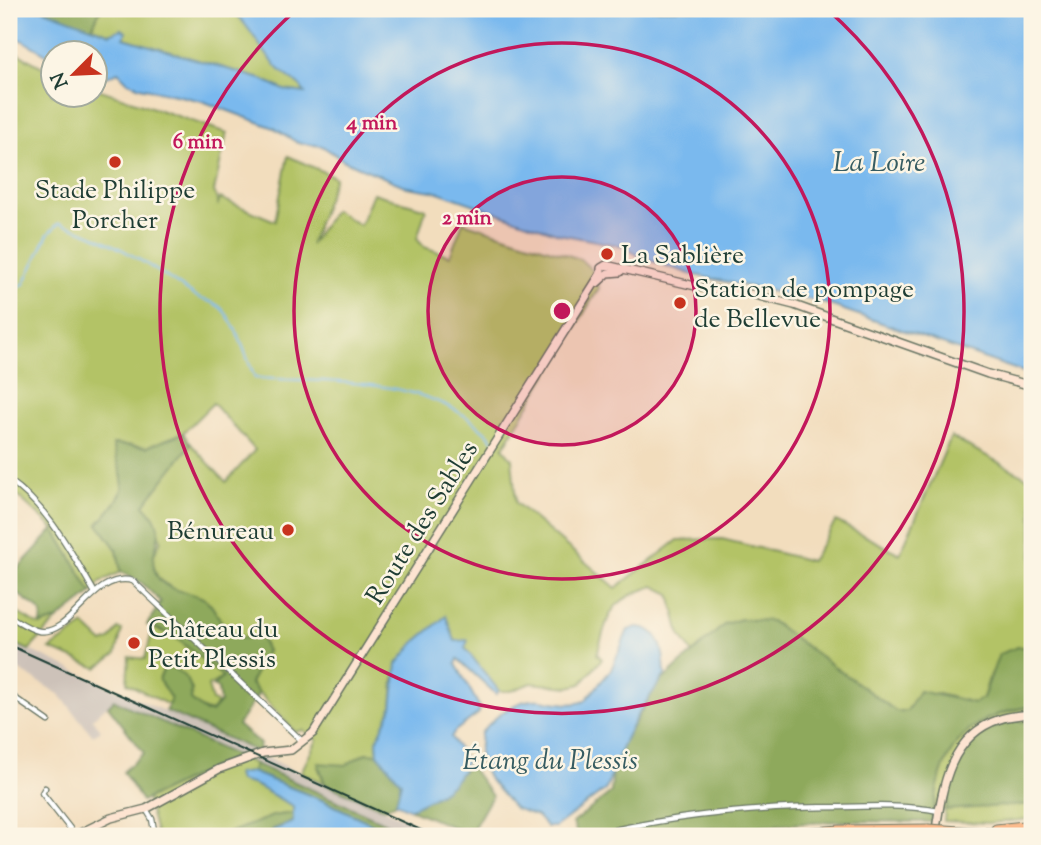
<svg xmlns="http://www.w3.org/2000/svg" width="1041" height="845" viewBox="0 0 1041 845" font-family="'Sorts Mill Goudy',serif">
	<style>
		.industrial { fill: #cdc2b9 }
		.green { fill: #b3c366; stroke: #69804d; stroke-width: 2 }
		.forest { fill: #8ea95b; stroke: #567348; stroke-width: 2 }
		.water { fill: #7ab9ee; stroke: #4c7b91; stroke-width: 2 }
		.lines { fill: none; stroke-linecap: round; stroke-linejoin: round }
		.stream { stroke: #7ab9ee; stroke-width: 2 }
		.street-casing { stroke: #697564; stroke-width: 7 }
		.secondary-casing { stroke: #697564; stroke-width: 10 }
		.highway-casing { stroke: #697564; stroke-width: 11 }
		.street { stroke: #fff; stroke-width: 4.5 }
		.secondary { stroke: #fde4d1; stroke-width: 7 }
		.highway { stroke: #fbbb8d; stroke-width: 9 }
		.rail { stroke: #1f3d34; stroke-width: 2 }
		.highway-bridge-casing { stroke: #697564; stroke-width: 11; stroke-linecap: butt }
		.highway-bridge { stroke: #fbbb8d; stroke-width: 9 }
		.ring { fill: none; stroke: #c2185b; stroke-width: 3.5 }
		.poi-dot { fill: #c8321e; stroke: #fcf5e5; stroke-width: 2.5 }
		.labels { text-anchor: middle; stroke-width: 5; stroke-linejoin: round; paint-order: stroke }
		.poi-label { font-size: 26px; fill: #1f3d34; stroke: #fcf5e5; text-anchor: start }
		.street-label { font-size: 26px; fill: #1f3d34; stroke: #fcf5e5 }
		.water-label { font-size: 28px; font-style: italic; fill: #365c62; stroke: #fcf5e5 }
		.centre { fill: #c2185b; stroke: #fcf5e5; stroke-width: 3.5 }
		.ring-label { font-size: 21px; text-anchor: middle; font-weight: bold; fill: #c2185b; stroke: #fcf5e5; stroke-width: 5; stroke-linejoin: round; paint-order: stroke }
	</style>
	<rect width="100%" height="100%" fill="#fcf5e5"/>
	<filter id="ink" filterUnits="userSpaceOnUse"><feTurbulence type="fractalNoise" baseFrequency=".0143" numOctaves="2"/><feDisplacementMap in="SourceGraphic" scale="14" xChannelSelector="R" yChannelSelector="G"/><feConvolveMatrix kernelMatrix="1 2 1 2 8 2 1 2 1" color-interpolation-filters="sRGB"/></filter>
	<filter id="wash" filterUnits="userSpaceOnUse"><feTurbulence type="fractalNoise" baseFrequency=".00686" numOctaves="4" result="noise"/><feDisplacementMap in="SourceGraphic" scale="28" xChannelSelector="R" yChannelSelector="G"/><feGaussianBlur stdDeviation="1.57" result="paint"/><feColorMatrix in="noise" values="0 0 0 0 0 0 0 0 0 0 0 0 0 0 0 0 0 1.4 0 .05"/><feComposite in="paint" operator="in"/></filter>
	<g filter="url(#wash)">
		<rect width="100%" height="100%" fill="#f2ddbd"/>
		<path class="industrial" d="M9 641 325 784 444 836H414L114 700 92 719 101 730 93 736 60 695 10 664 18 656 9 652Z"/>
		<g class="green">
			<path d="M42 9H231C249 24 261 48 277 66 286 77 298 81 306 93L284 90 264 80 124 38 126 32 121 29 111 34Z"/>
			<path d="M9 49 52 72V94H94L95 88 227 133 214 191 218 204 220 198 275 221 288 156 335 177 310 245 334 210 360 225 373 193 426 209 417 239 424 247 450 256 463 222 580 259 595 273 599 288 503 448 512 459 516 503 616 588 678 540 722 539 811 561 836 521 900 554 951 437 1032 480V647H1018L990 674 983 698 974 703 936 693 907 711H896L771 621 712 636 694 655 680 635 670 594 654 586C609 601 610 610 597 654L602 659 581 684 569 687 531 683 511 691H499L465 648 455 641 446 617 414 643 394 679 392 707 377 741 378 754 365 753 346 765 318 767 325 784 301 772 317 740 303 730 295 732 250 683 267 651 222 626 209 603 200 597 178 593 157 577 152 559 161 540 144 505 191 444 226 482 255 450 213 403 183 433 147 447 113 444C124 489 132 486 98 524L117 550 121 572 100 582 92 593 54 529 9 488Z"/>
			<path d="M9 608 38 625 57 620 29 650 9 641Z"/>
			<path d="M84 625 103 643 110 640 118 629 122 630 116 654 97 668 50 649Z"/>
			<path d="M153 628 173 635 223 677 208 686 212 701 217 703 211 712 197 707 191 700 192 689 164 668 159 680 171 699 168 705 127 683 129 657 145 659Z"/>
			<path d="M1032 707V723L960 756 951 778 946 809 1032 804V819L989 823 944 821 945 810 934 807C941 744 971 716 1032 707Z"/>
			<path d="M237 756 255 764 251 772 237 774 239 781 255 785 293 806V813L273 816 221 836H157L147 799Z"/>
		</g>
		<g class="forest">
			<path d="M42 9H101L91 29Z"/>
			<path d="M183 433 191 444 144 505C176 537 144 547 156 574 165 593 188 590 203 598 217 606 219 626 234 635 242 639 252 638 261 638L267 651 250 683 259 693 238 725 260 744 258 752 166 711 171 699 159 680 164 668 172 667C186 676 193 682 191 700L206 712H211L220 702 218 689 213 686 223 677 173 635 147 625 161 602 141 582 121 572 117 550 98 524C132 486 124 489 113 444L147 447Z"/>
			<path d="M54 529 92 593 57 620 41 625 42 614C33 601 16 597 9 584L11 576Z"/>
			<path d="M741 619 771 621 896 711H907L919 691 974 703 983 698 999 654 1018 647H1032V706C959 718 940 751 932 822L843 821 676 831 666 836H578L573 823 611 792 613 771 625 739 657 685 725 624Z"/>
			<path d="M114 700 116 701 237 756 142 801 123 772 144 753 108 706Z"/>
			<path d="M1016 720 1032 723V804L946 810C953 761 965 733 1016 720Z"/>
			<path d="M366 753 378 754 401 782 396 803 384 809 325 784 318 763 346 765Z"/>
			<path d="M255 764 414 836H398L322 800 251 772Z"/>
			<path d="M470 766 492 796 470 834 409 809Z"/>
			<path d="M293 813V822L273 829 270 836H221L273 816Z"/>
		</g>
		<g class="water">
			<path d="M9 9H42L110 34 121 29 126 32 124 38 264 80 284 90 305 93C300 83 290 79 281 71 261 53 251 26 231 9H1032V375L821 302 690 274 641 257 622 246 559 234 438 192 407 187 345 161 322 146 298 143 274 128 202 101 140 87 128 82 118 72 107 77 95 74 94 52H52V57L9 33Z"/>
			<path d="M446 616 455 641 468 640 465 648 499 691 496 694 458 659 456 664 479 706V713L455 731 451 737 466 761C458 787 434 798 409 809L396 803 401 782 378 754 377 741 392 707 397 664 414 643Z"/>
			<path d="M637 627C663 628 664 655 665 675L639 712 625 739 606 789 555 827H547L537 816 514 808 488 778 479 755 481 733C497 714 520 695 547 701 559 703 573 706 585 701L611 670 628 630Z"/>
			<path d="M251 772 322 800 398 836H339L331 833 326 836H270L273 830 293 822V806L255 785 239 781 237 774Z"/>
		</g>
		<g class="lines">
			<path class="stream" d="M9 290 24 284 48 234 59 223C111 238 150 266 195 296 205 302 214 300 223 310 238 327 246 357 255 378 333 383 436 375 493 440"/>
		</g>
	</g>
	<g filter="url(#ink)">
		<g class="lines">
			<defs>
				<g id="street">
					<path d="M9 480C49 508 71 552 95 593"/>
					<path d="M9 616C18 621 29 629 39 631 72 637 93 570 133 581L301 740"/>
					<path d="M9 694 48 721"/>
					<path d="M45 788 42 793 75 835"/>
					<path d="M146 809 152 819 155 836"/>
					<path d="M587 836C670 816 757 807 843 807 875 806 907 805 939 811"/>
				</g>
				<g id="secondary">
					<path d="M601 273V268L606 265 708 289 751 294 794 305 988 374 1032 386"/>
					<path d="M597 283 608 273 620 272"/>
					<path d="M74 836 111 818 146 809 219 769 263 753 291 750 313 733 601 273"/>
					<path d="M935 836C942 790 948 736 1000 719 1010 715 1022 716 1032 713"/>
				</g>
				<g id="highway">
					<path d="M996 829 1032 825"/>
					<path d="M945 830 1032 836"/>
					<path d="M761 836 840 830 928 829"/>
				</g>
			</defs>
			<use href="#street" class="street-casing"/>
			<use href="#secondary" class="secondary-casing"/>
			<use href="#highway" class="highway-casing"/>
			<use href="#street" class="street"/>
			<use href="#secondary" class="secondary"/>
			<use href="#highway" class="highway"/>
			<path class="rail" d="M9 645 434 836"/>
			<defs>
				<path id="highway-bridge" d="M928 829 945 830"/>
			</defs>
			<use href="#highway-bridge" class="highway-bridge-casing"/>
			<use href="#highway-bridge" class="highway-bridge"/>
		</g>
	</g>
	<circle cx="562" cy="311" r="134" fill="#c2185b" fill-opacity=".12"/>
	<g class="ring">
		<circle cx="562" cy="311" r="134"/>
		<circle cx="562" cy="311" r="268"/>
		<path d="M828 10A402 402 0 1 1 296 10"/>
	</g>
	<g class="poi-dot">
		<circle cx="115" cy="162" r="7"/>
		<circle cx="607" cy="254" r="7"/>
		<circle cx="680" cy="303" r="7"/>
		<circle cx="288" cy="530" r="7"/>
		<circle cx="134" cy="643" r="7"/>
	</g>
	<g class="labels">
		<g class="poi-label">
			<text x="115" y="198" text-anchor="middle">Stade Philippe<tspan x="115" dy="30">Porcher</tspan></text>
			<text x="621" y="263">La Sablière</text>
			<text x="694" y="297">Station de pompage<tspan x="694" dy="30">de Bellevue</tspan></text>
			<text x="274" y="539" text-anchor="end">Bénureau</text>
			<text x="148" y="637">Château du<tspan x="148" dy="30">Petit Plessis</tspan></text>
		</g>
		<g class="street-label">
			<text transform="translate(421 522) rotate(-58)" y="9">Route des Sables</text>
		</g>
		<g class="water-label">
			<text x="879" y="171">La Loire</text>
			<text x="550" y="769">Étang du Plessis</text>
		</g>
	</g>
	<circle cx="562" cy="311" r="10" class="centre"/>
	<g class="ring-label">
		<text x="372" y="129">4 min</text>
		<text x="198" y="148">6 min</text>
		<text x="467" y="224">2 min</text>
	</g>
	<rect width="1041" height="845" fill="none" stroke="#fcf5e5" stroke-width="35"/>
	<g transform="translate(74 74) rotate(246)"><circle r="33" fill="#fcf5e5" stroke="#a4ab9e" stroke-width="2"/>
	<path d="M0-5L12 26L0 18L-12 26Z" fill="#c8321e"/>
	<text y="-10" font-size="19" font-weight="bold" text-anchor="middle" fill="#1f3d34">N</text>
	</g>
</svg>
